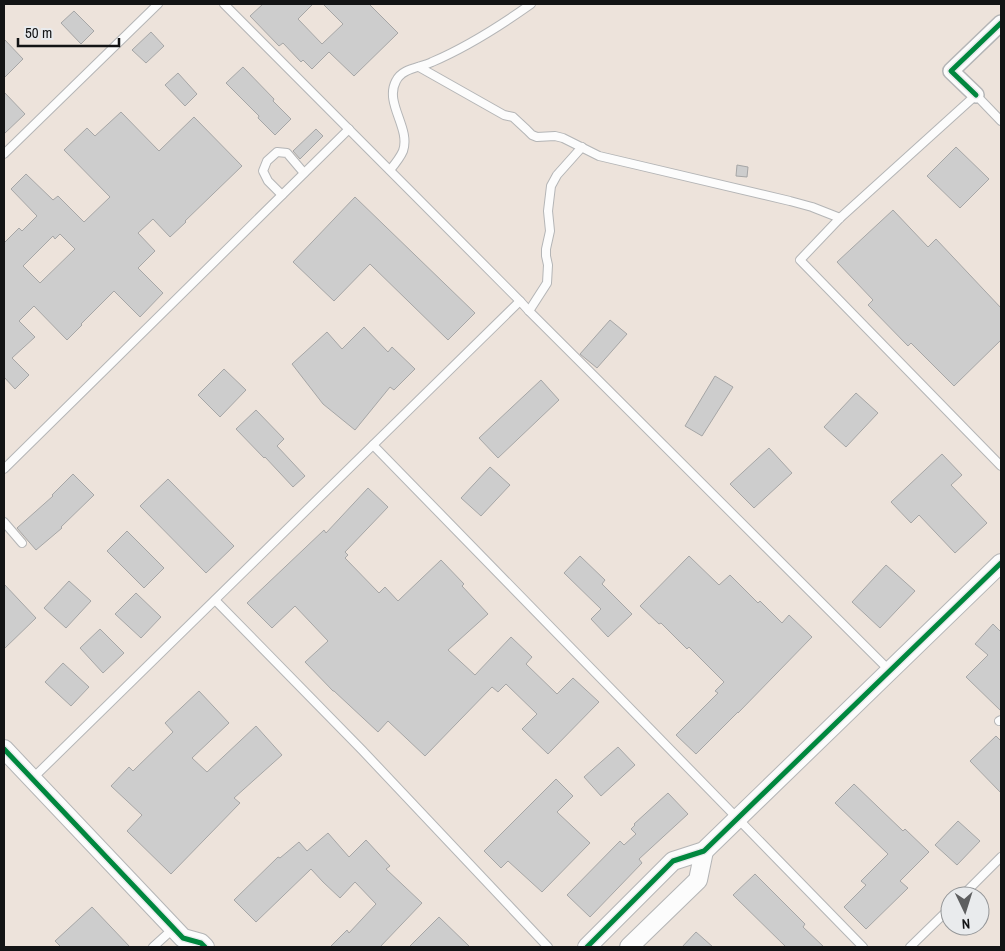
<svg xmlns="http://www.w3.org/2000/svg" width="1005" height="951" viewBox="0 0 1005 951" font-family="'Archivo Narrow',sans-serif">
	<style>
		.industrial { fill: #ede3db; fill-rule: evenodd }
		.building { fill: #cdcdcd; stroke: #a6a6a6; fill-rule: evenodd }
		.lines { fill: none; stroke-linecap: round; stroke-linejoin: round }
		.service-casing { stroke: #b4b5b6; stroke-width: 10 }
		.minor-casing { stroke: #b4b5b6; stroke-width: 18 }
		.tertiary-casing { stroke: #b4b5b6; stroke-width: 20 }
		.service { stroke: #fcfcfc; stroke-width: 8 }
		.minor { stroke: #fcfcfc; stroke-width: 15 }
		.tertiary { stroke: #fcfcfc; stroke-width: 18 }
		.cycleway-casing { stroke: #e9ebed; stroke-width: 8 }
		.cycleway { stroke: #00873e; stroke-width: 5 }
	</style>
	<rect width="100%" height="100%" fill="#eaebec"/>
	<path class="industrial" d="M4 4H1001V947H4ZM950 896H980V926H950Z"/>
	<g class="building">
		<path d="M263 4H313L298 19 322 44 343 24 323 4H369L398 33 354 76 329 52 312 69 303 60 301 62 283 43 279 46 250 16Z"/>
		<path d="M74 11 94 31 81 44 61 23Z"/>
		<path d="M151 32 164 46 146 63 132 50Z"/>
		<path d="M4 39 23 59 4 78Z"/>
		<path d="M243 67 274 99 273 101 291 119 275 135 258 118 259 116 226 83Z"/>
		<path d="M178 73 197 94 185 106 165 85Z"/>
		<path d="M4 92 25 114 4 134Z"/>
		<path d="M121 112 159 151 194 117 242 166 185 221 186 222 170 237 153 219 138 233 155 251 138 268 163 293 140 317 114 291 81 324 82 325 67 340 34 306 19 321 35 337 12 358 29 375 15 389 4 377V243L19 228 22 231 37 216 11 189 26 174 53 200 58 196 84 222 110 197 64 150 87 128 95 136ZM60 234 75 249 40 283 23 266 53 236 55 239Z"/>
		<path d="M316 129 323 136 300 159 293 151Z"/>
		<path d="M956 147 989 179 960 208 927 176Z"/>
		<path d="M737 165 748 167 747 177 736 176Z"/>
		<path d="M355 197 475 313 448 340 370 264 334 301 293 262Z"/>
		<path d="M893 210 928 247 936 239 1001 308V340L954 386 911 343 908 346 868 305 873 300 837 262Z"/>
		<path d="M610 320 627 334 597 368 580 354Z"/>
		<path d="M364 327 388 352 392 347 415 369 394 390 390 387 355 430 323 404 292 364 327 332 342 349Z"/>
		<path d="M224 369 246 390 220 417 198 395Z"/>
		<path d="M715 376 733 387 702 436 685 426Z"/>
		<path d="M541 380 559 400 498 458 479 438Z"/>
		<path d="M856 393 878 413 846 447 824 427Z"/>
		<path d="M256 410 284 439 277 446 305 476 293 487 265 457 264 458 236 429Z"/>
		<path d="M769 448 792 473 754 508 730 484Z"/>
		<path d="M942 454 962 475 951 485 987 523 955 553 919 515 911 523 891 502Z"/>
		<path d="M490 467 510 485 481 516 461 498Z"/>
		<path d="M73 474 94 495 61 527 62 528 36 550 17 528 53 496 52 495Z"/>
		<path d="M168 479 234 546 206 573 140 506Z"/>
		<path d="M368 488 388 507 345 552 348 555 345 558 379 593 385 587 398 601 441 560 464 584 462 586 488 614 448 650 475 675 511 637 532 657 526 664 557 694 573 678 599 702 548 754 522 729 537 714 506 684 498 692 492 687 425 756 388 721 378 732 334 691H333L305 662 328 641 295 606 272 628 247 603 324 530 326 533Z"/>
		<path d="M127 531 164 568 144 588 107 551Z"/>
		<path d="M580 556 605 580 602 584 632 614 608 637 591 619 601 609 564 573Z"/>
		<path d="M689 556 719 585 730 575 758 603 760 601 782 623 789 615 812 637 738 713V712L696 754 676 735 718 693 715 691 724 682 689 647 687 649 661 623 659 624 640 606Z"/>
		<path d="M886 565 915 591 880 628 852 602Z"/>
		<path d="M69 581 91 601 66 628 44 608Z"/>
		<path d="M4 584 36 618 4 649Z"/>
		<path d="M136 593 161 617 141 638 115 614Z"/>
		<path d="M993 624 1001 632V711L966 677 988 655 975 644Z"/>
		<path d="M100 629 124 653 103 673 80 648Z"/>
		<path d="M63 663 89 687 71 706 45 682Z"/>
		<path d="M199 691 229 723 192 758 207 772 256 726 282 755 234 798 240 803 171 874 127 831 142 815 111 786 129 767 133 771 173 732 165 723Z"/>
		<path d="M996 736 1001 741V793L970 761Z"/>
		<path d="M618 747 635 765 601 796 584 777Z"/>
		<path d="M556 779 573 796 557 812 590 843 542 892 508 861 501 868 484 851Z"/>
		<path d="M854 784 903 831 905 829 929 852 900 881 908 888 866 929 844 907 866 885 861 881 888 854 835 803Z"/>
		<path d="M668 793 688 814 639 859 642 863 590 917 567 895 620 841 624 845 636 834 631 829 635 825 634 824Z"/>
		<path d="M958 821 980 841 957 865 935 845Z"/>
		<path d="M328 833 349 857 366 840 390 866 386 869 422 903 380 947H330L347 930 349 933 376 904 355 882 340 898 323 882 311 869 256 922 234 900 278 857 280 858 299 842 307 851Z"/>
		<path d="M755 874 805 924 803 927 824 947H786L733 895Z"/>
		<path d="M92 907 130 947H61L55 941Z"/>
		<path d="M439 917 470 947H409Z"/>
		<path d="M696 932 713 947H682Z"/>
	</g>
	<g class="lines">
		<defs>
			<g id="service">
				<path d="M224 4 520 301 529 311 890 671"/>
				<path d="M419 67 504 115 513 117 527 130 532 135 537 137 555 136 563 138 599 156 790 201 812 207 840 218"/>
				<path d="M1001 121 976 95 840 218 800 260 1001 466"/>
				<path d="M4 154 158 4"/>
				<path d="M390 170C395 164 400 158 403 151 411 128 384 103 396 81 402 68 420 68 432 62 467 47 500 26 531 4"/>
				<path d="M282 195 268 181 263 171 267 161 277 152 287 153 304 173"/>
				<path d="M529 311 547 283 548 265 546 256V249L550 231 548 211 551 186 557 175 582 147"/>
				<path d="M373 445 863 947"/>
				<path d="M4 469 349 129"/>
				<path d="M4 522 22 543"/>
				<path d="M215 600 362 750 548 947"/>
				<path d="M999 721 1001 720"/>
				<path d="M32 779 520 301"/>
				<path d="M962 896 1001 857"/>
				<path d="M153 947 174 928"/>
				<path d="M910 947 950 908"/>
			</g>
			<path id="minor" d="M976 95 951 71 1001 23"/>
			<g id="tertiary">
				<path d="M4 749 183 938 201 943 205 947"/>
				<path d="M587 947 673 861 704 851 1001 563"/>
				<path d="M629 947 698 880 704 851"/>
			</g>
		</defs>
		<use href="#service" class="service-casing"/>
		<use href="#minor" class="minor-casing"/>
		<use href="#tertiary" class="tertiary-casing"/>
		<use href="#service" class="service"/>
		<use href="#minor" class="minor"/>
		<use href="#tertiary" class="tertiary"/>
		<defs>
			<g id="cycleway">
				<path d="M976 95 951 71 1001 23"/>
				<path d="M4 749 183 938 201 943 205 947"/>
				<path d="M587 947 673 861 704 851 1001 563"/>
			</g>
		</defs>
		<use href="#cycleway" class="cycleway-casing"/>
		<use href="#cycleway" class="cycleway"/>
	</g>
	<rect width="1005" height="951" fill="none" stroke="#131415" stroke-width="10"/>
	<g transform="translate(965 911) rotate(176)"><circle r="24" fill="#e9ebed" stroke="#939597"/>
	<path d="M0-4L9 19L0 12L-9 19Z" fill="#5e5f60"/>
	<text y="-8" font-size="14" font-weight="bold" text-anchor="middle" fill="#131415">N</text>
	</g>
	<path d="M18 38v8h101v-8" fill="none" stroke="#131415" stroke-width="2.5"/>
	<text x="25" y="38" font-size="15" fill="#131415" stroke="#e9ebed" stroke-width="4" paint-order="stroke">50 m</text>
</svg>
